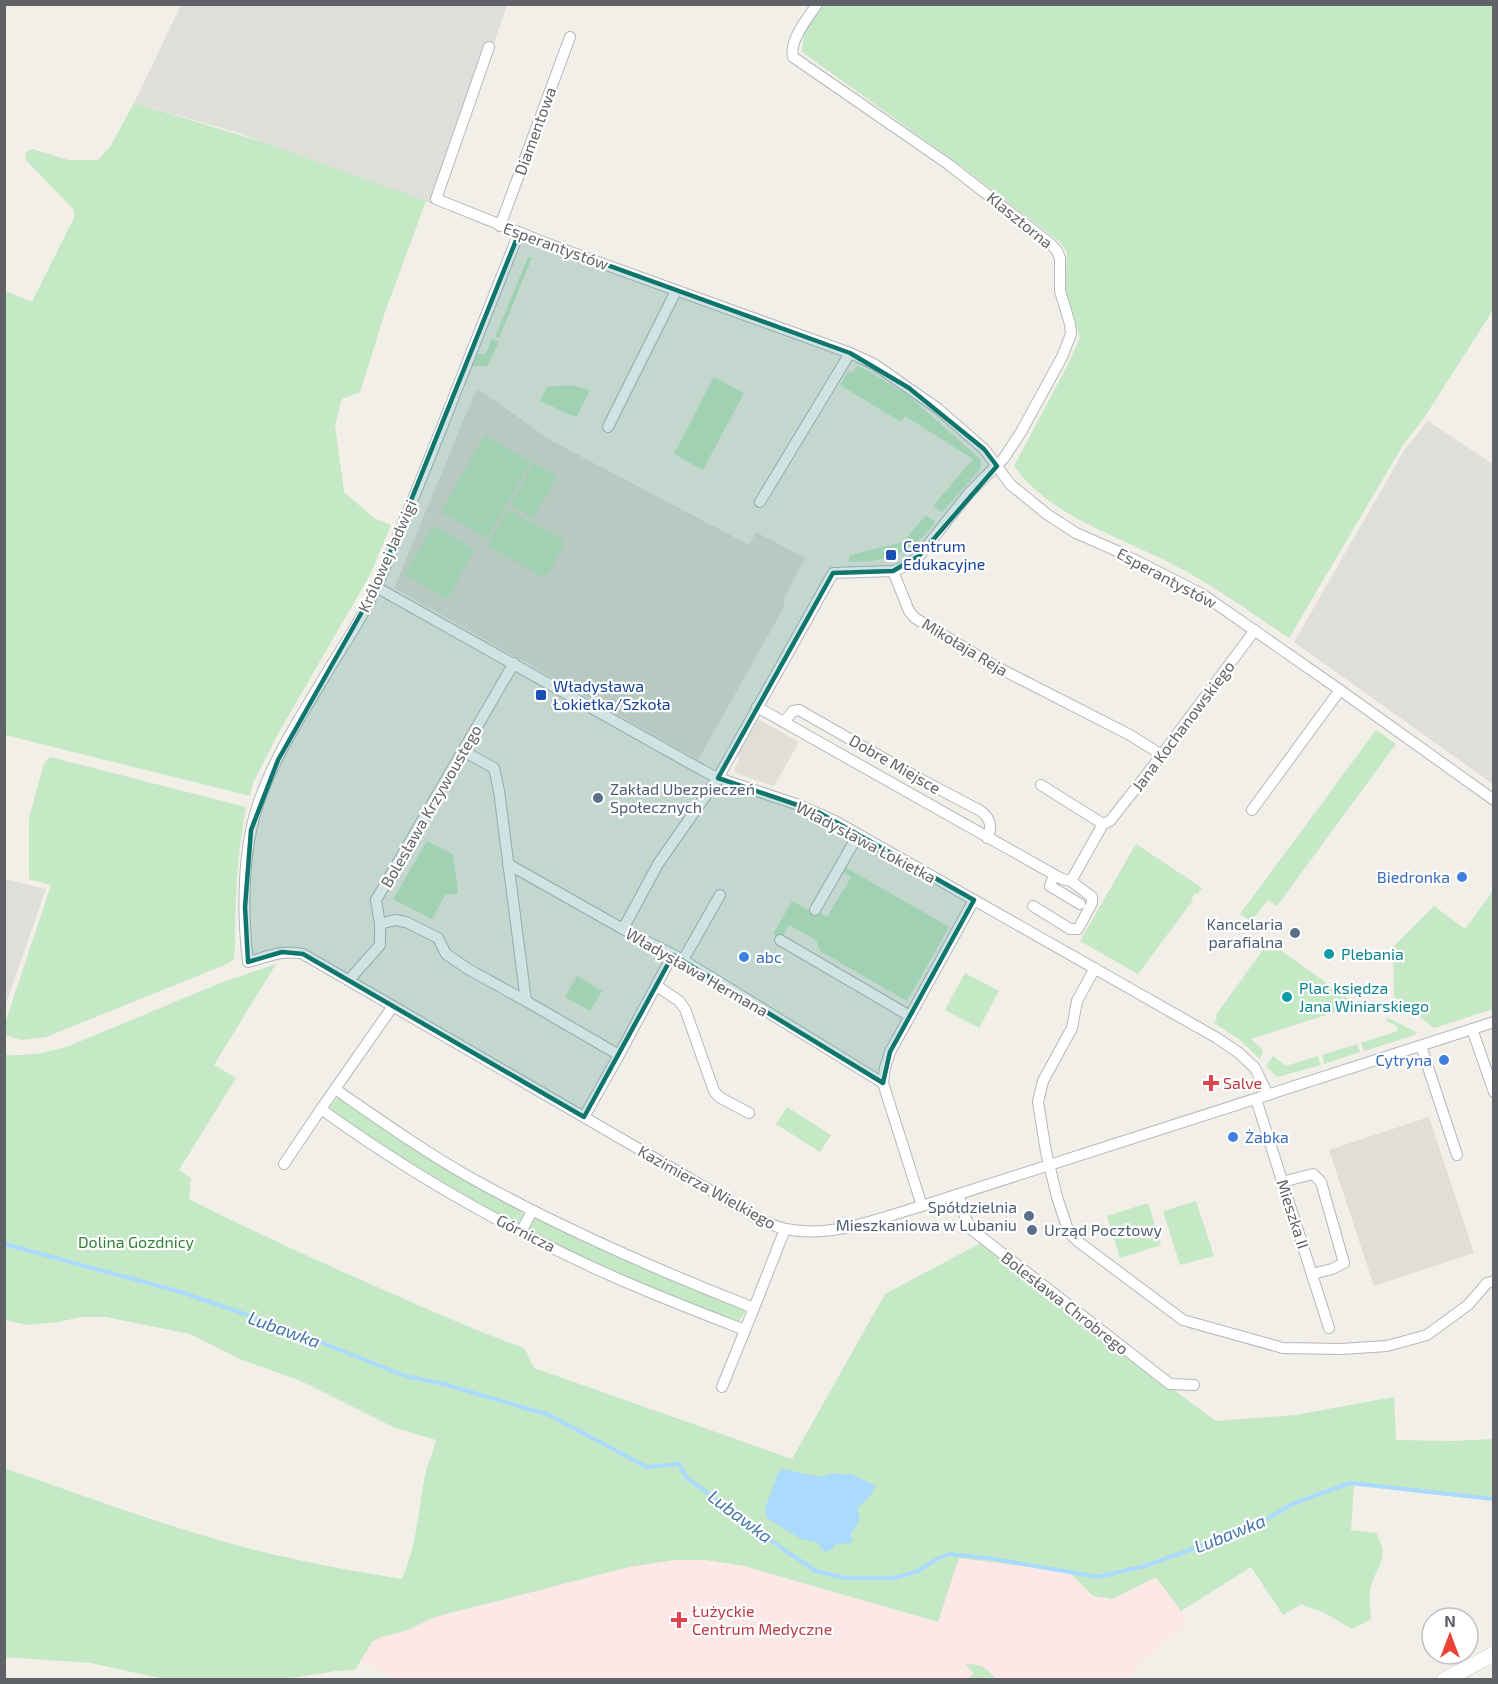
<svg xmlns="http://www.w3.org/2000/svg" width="1498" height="1684" viewBox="0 0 1498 1684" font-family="'Exo 2',sans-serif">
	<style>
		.industrial { fill: #e0deda }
		.education { fill: #e1ded6 }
		.medical { fill: #fce8e6 }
		.green { fill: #c5e8c5 }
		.water { fill: #aadaff }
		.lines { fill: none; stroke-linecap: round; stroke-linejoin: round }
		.stream { stroke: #aadaff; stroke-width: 4 }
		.street-casing { stroke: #b5b8bc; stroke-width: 12 }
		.secondary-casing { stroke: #b6babf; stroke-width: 16 }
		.street { stroke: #fff; stroke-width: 10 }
		.secondary { stroke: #fff; stroke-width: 15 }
		.marked { fill: #0f766e; fill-opacity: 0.2; stroke: #0f766e; stroke-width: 4.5; stroke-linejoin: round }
		.transit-dot { fill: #1a4fb4; stroke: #fff; stroke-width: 2 }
		.service-dot { fill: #5c6f8a; stroke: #fff; stroke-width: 2 }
		.shop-dot { fill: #3f7fe0; stroke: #fff; stroke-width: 2 }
		.culture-dot { fill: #0f9aa8; stroke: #fff; stroke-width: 2 }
		.health-dot { fill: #e0444e; stroke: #fff; stroke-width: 2 }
		.labels { text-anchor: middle; stroke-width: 4.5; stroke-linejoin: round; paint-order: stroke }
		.street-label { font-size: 16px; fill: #5f6368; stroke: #fff }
		.transit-label { font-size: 16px; fill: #164399; stroke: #fff; text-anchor: start }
		.service-label { font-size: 16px; fill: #4e5e75; stroke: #fff; text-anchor: start }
		.shop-label { font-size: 16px; fill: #366cbe; stroke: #fff; text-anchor: end }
		.culture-label { font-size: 16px; fill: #0d838f; stroke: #fff; text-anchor: start }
		.health-label { font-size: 16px; fill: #be3a42; stroke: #fff; text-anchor: start }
		.park-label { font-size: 16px; fill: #348238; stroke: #fff }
		.water-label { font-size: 18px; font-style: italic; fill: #4174aa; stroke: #fff }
	</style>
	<rect width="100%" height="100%" fill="#f1efe8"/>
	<g class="industrial">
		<path d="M181 5H507L438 206 239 133 134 103Z"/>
		<path d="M1428 421 1493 464V784L1294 642 1405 449Z"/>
		<path d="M5 879 46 889 5 1006 4 879Z"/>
	</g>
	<g class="education">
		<path d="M477 388 550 440 749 545 756 532 805 558 783 600 785 605 698 760 394 588Z"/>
		<path d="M758 719 799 742 774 786 738 774 734 769 740 758 737 756Z"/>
		<path d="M1429 1117 1474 1253 1374 1286 1329 1150Z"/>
	</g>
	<path class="medical" d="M959 1558 1069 1572 1093 1596 1112 1599 1156 1577 1189 1623 1144 1660 1127 1680H397L371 1666 359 1662 372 1642 382 1637 405 1631 435 1617 629 1567 675 1560H706L744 1566 938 1622Z"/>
	<g class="green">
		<path d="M823 5H1493V310L1424 418 1403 445 1289 638C1252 613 1216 587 1176 566 1121 537 1052 518 1014 466L1066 368 1080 338 1065 290 1067 252 1060 242 965 169 802 52 804 32Z"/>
		<path d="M134 103 266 143 426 201 385 312 360 392 342 399 335 425 344 492 374 518 391 525 370 575 279 732 253 783 250 796 5 735V291L32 302 75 216 73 209 26 160 25 155 27 151 33 149 68 160H98L110 147Z"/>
		<path d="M528 257 532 258 499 338 495 337Z"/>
		<path d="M492 338 499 342 487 366H472L476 354H486Z"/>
		<path d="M857 366 869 371 910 397 980 459 981 466 978 472 942 512 933 506 973 459 905 416 901 422 840 385 848 371 852 373Z"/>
		<path d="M714 377 744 393 703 470 674 454Z"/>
		<path d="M571 385 590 390 576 417 540 401 547 387Z"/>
		<path d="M485 435 531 462 487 538 441 512Z"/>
		<path d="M534 463 557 476 534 518 510 505Z"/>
		<path d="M508 509 561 538 563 547 548 574 540 576 487 545Z"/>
		<path d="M926 515 935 522C926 536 913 546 898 554L897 551 886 555V558L873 561 849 562 850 555 903 542Z"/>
		<path d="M433 526 475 550 447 599 405 575Z"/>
		<path d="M1376 730 1396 744 1277 906 1268 900 1251 921 1240 914Z"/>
		<path d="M50 757 246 807C237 854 235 900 235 949L234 959 227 964 46 1037 22 1040 5 1035V1023L51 885 29 879V818L44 763Z"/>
		<path d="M427 841 453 854 458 893 445 895 432 919 393 899Z"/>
		<path d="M1136 844 1202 888 1198 894 1195 893 1191 899 1193 900 1138 974 1080 941Z"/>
		<path d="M845 867 949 927 907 1001 820 951 816 940 789 925 781 939 773 934 792 901 817 915 819 912 827 917 851 877 842 872Z"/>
		<path d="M1493 891V1009L1434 1028 1394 996 1393 947 1434 906 1465 929Z"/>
		<path d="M1267 944 1279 949 1357 1005 1251 1039 1263 1050 1260 1059 1240 1040 1214 1023 1217 1019 1216 1015Z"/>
		<path d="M276 964 214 1065 236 1078 179 1170 191 1178 189 1199C256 1233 324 1264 393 1294 436 1313 479 1332 524 1348L534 1368 792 1459 885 1294 981 1243 1102 1337 1216 1421 1295 1415 1394 1397 1396 1440 1451 1441 1493 1439 1494 1500 1418 1493 1354 1483 1351 1530 1376 1533C1390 1559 1378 1563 1371 1586 1368 1596 1371 1609 1371 1619L1352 1629 1325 1613 1301 1604 1283 1615 1251 1567 1181 1611 1156 1577 1112 1599 1093 1596 1069 1572 959 1558 938 1622 744 1566 706 1560H675L629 1567 435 1617 405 1631 382 1637 372 1642 355 1670 336 1671 284 1679 169 1680 90 1663 5 1657 4 1468C76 1493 148 1520 222 1541 280 1558 342 1569 402 1579 416 1548 418 1514 424 1481 426 1467 433 1454 436 1440L393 1427 301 1381 240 1359 190 1334 106 1317H80L59 1322 28 1325 5 1320V1055C28 1056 47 1053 69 1046L223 982Z"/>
		<path d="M965 973 999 991 979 1028 945 1010Z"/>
		<path d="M577 976 602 991 590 1011 565 997Z"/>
		<path d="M1388 1018 1416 1032 1415 1035 1364 1051 1361 1043 1398 1031 1396 1026 1386 1020Z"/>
		<path d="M1357 1044 1360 1052 1324 1064 1322 1055Z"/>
		<path d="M1273 1056 1286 1066 1318 1056 1321 1065 1277 1077 1266 1066Z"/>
		<path d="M338 1098 521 1210 524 1216 518 1224C452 1192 390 1152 331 1110V1105Z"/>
		<path d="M787 1107 831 1135 820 1152 776 1124Z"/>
		<path d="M1196 1201 1214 1256 1180 1265 1163 1211Z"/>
		<path d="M1148 1203 1161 1245 1120 1258 1107 1216Z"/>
		<path d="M533 1218H536L743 1309 745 1312 738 1323C667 1295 597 1265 528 1230V1227Z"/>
		<path d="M966 1664C979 1663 989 1669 996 1679H967L974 1674Z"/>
	</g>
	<path class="water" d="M782 1469 820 1477 834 1473 845 1475 851 1474 876 1486 868 1499 857 1508 860 1519 851 1534 853 1541 851 1543 836 1544 831 1550 824 1552 817 1542 801 1539 767 1518 765 1509 778 1473Z"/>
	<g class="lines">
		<path class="stream" d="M4 1244 181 1292 288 1329 405 1376 444 1384 549 1415 647 1467 679 1464 686 1477 783 1549 816 1571 845 1578H895L918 1571 937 1559 949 1554 994 1559 1098 1577 1145 1566 1256 1526 1292 1504 1350 1483 1494 1499"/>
		<defs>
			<g id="street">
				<path d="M489 47 436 199 548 244 850 353 874 364 937 408 984 449 1011 485 1048 515 1076 533 1117 551 1202 594 1340 690 1494 800"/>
				<path d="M500 226 570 37"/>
				<path d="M519 233C471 351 427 469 377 586 363 618 342 647 325 676 302 714 276 755 261 796 242 845 242 911 248 962 266 957 283 949 303 954L744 1210C757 1218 771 1226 786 1229 832 1239 879 1218 922 1206L1494 1022"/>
				<path d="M608 427 676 291"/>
				<path d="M760 502 850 353"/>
				<path d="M893 571 909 611 915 618 993 665 1130 735 1162 755"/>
				<path d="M376 587 702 770 718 778 799 805 835 821 1217 1038 1239 1053 1255 1068 1268 1095"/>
				<path d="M757 707 1062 879 1071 881 1103 824 1041 785"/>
				<path d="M784 722 793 711 799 710 920 779 979 810C990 817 993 826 987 838"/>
				<path d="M463 751 494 768 499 791 526 1001 619 1055 584 1117"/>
				<path d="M1252 810 1340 690"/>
				<path d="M1103 824 1110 821 1154 765 1255 630"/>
				<path d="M508 864 623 929 683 960 883 1083"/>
				<path d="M1054 875 1050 886 1080 904"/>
				<path d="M1033 906 1070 929H1078L1092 903V897L1071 881"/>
				<path d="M815 910 858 835"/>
				<path d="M380 924 395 920 406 922 438 938 446 954 468 969 526 1001"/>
				<path d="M623 929 658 864 718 778 833 573 893 571 906 566 919 556 969 493 1004 458 1021 432 1062 357 1071 334 1070 324 1060 291V258L1057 251 1051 244 948 164 793 57C789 40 808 18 817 4"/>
				<path d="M780 940 910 1016"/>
				<path d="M683 960 720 895"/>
				<path d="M1095 968 1077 1001 1072 1028 1043 1081 1038 1102 1046 1152 1057 1197 1069 1233 1080 1243 1183 1320 1283 1348 1341 1349 1387 1346 1427 1335 1468 1305 1487 1283 1494 1281"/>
				<path d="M349 980 380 945V924L376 900 514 663"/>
				<path d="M657 986 679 1001 685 1009 714 1091 719 1097 749 1113"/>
				<path d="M1472 1029 1494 1092"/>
				<path d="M1421 1046 1457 1155"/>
				<path d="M619 1055 672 956"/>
				<path d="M335 1089C380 1120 425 1152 473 1179 563 1229 657 1270 754 1308L745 1330C701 1313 657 1296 614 1277 511 1231 412 1175 321 1109Z"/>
				<path d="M335 1089 393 1006"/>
				<path d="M1256 1099 1329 1328"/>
				<path d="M284 1164 321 1109"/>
				<path d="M1282 1182 1313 1174 1321 1182 1344 1263 1332 1269 1312 1274"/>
				<path d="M958 1194 965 1217 971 1229 1170 1384 1194 1385"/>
				<path d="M922 1206 883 1083 885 1068 890 1052 974 900"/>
				<path d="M521 1232 532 1211"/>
				<path d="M754 1308 785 1229"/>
				<path d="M722 1387 745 1330"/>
			</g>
			<path id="secondary" d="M1444 1680 1494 1654"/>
		</defs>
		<use href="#street" class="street-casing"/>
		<use href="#secondary" class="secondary-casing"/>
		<use href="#street" class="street"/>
		<use href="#secondary" class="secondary"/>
	</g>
	<path class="marked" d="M519 233 850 353 909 388 984 449 997 466 919 556 893 571 833 573 718 778 818 812 974 900 890 1052 883 1083 673 955 584 1117 303 954 282 952 248 962 245 907 251 830 278 760 376 587Z"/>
	<g class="transit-dot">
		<rect x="885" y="549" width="12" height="12" rx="3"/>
		<rect x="535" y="689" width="12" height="12" rx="3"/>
	</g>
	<g class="service-dot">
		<circle cx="598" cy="798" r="6"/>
		<circle cx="1295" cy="933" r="6"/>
		<circle cx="1029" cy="1216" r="6"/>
		<circle cx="1032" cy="1230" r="6"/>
	</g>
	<g class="shop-dot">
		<circle cx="1462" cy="877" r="6"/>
		<circle cx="744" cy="957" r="6"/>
		<circle cx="1444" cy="1060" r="6"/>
		<circle cx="1233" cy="1137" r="6"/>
	</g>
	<g class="culture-dot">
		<circle cx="1329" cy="954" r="6"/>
		<circle cx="1287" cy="997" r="6"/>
	</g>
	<g class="health-dot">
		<path d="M1208 1074h6v6h6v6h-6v6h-6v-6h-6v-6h6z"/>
		<path d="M676 1611h6v6h6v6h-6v6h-6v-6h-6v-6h6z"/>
	</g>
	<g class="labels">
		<g class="street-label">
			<text transform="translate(535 131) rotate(-70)" y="6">Diamentowa</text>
			<text transform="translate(1020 220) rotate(39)" y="6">Klasztorna</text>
			<text transform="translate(556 246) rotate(20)" y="6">Esperantystów</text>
			<text transform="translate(387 556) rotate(-66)" y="6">Królowej Jadwigi</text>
			<text transform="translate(1167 578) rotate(28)" y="6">Esperantystów</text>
			<text transform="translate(965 647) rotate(31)" y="6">Mikołaja Reja</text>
			<text transform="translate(1183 726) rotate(-53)" y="6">Jana Kochanowskiego</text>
			<text transform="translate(895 764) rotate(30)" y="6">Dobre Miejsce</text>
			<text transform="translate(431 806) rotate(-60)" y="6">Bolesława Krzywoustego</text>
			<text transform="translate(866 842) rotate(28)" y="6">Władysława Łokietka</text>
			<text transform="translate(697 972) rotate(30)" y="6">Władysława Hermana</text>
			<text transform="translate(707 1187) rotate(29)" y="6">Kazimierza Wielkiego</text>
			<text transform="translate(1293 1214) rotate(72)" y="6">Mieszka II</text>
			<text transform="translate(526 1233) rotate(27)" y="6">Górnicza</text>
			<text transform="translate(1065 1303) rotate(38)" y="6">Bolesława Chrobrego</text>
		</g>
		<g class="transit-label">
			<text x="903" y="552">Centrum<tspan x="903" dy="18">Edukacyjne</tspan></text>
			<text x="553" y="692">Władysława<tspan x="553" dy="18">Łokietka/Szkoła</tspan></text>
		</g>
		<g class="service-label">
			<text x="610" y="795">Zakład Ubezpieczeń<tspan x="610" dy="18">Społecznych</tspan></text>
			<text x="1283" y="930" text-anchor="end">Kancelaria<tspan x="1283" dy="18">parafialna</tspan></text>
			<text x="1017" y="1213" text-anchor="end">Spółdzielnia<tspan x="1017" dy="18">Mieszkaniowa w Lubaniu</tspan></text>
			<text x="1044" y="1236">Urząd Pocztowy</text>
		</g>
		<g class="shop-label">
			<text x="1450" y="883">Biedronka</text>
			<text x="756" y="963" text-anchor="start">abc</text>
			<text x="1432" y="1066">Cytryna</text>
			<text x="1245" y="1143" text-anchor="start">Żabka</text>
		</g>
		<g class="culture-label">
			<text x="1341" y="960">Plebania</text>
			<text x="1299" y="994">Plac księdza<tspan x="1299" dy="18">Jana Winiarskiego</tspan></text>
		</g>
		<g class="health-label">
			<text x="1223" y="1089">Salve</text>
			<text x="692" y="1617">Łużyckie<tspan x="692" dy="18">Centrum Medyczne</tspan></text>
		</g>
		<g class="park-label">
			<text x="136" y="1248">Dolina Gozdnicy</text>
		</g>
		<g class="water-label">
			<text transform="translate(284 1330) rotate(20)" y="6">Lubawka</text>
			<text transform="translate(740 1517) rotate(37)" y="6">Lubawka</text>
			<text transform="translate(1230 1534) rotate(-22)" y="6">Lubawka</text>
		</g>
	</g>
	<rect width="1498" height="1684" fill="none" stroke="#5f6368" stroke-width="12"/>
	<g transform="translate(1450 1636)"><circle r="28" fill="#ffffff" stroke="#bfc1c3" stroke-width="1.5"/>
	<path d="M0-4.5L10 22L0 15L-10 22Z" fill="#ea4335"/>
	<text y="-9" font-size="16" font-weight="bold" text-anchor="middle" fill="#5f6368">N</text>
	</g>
</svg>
